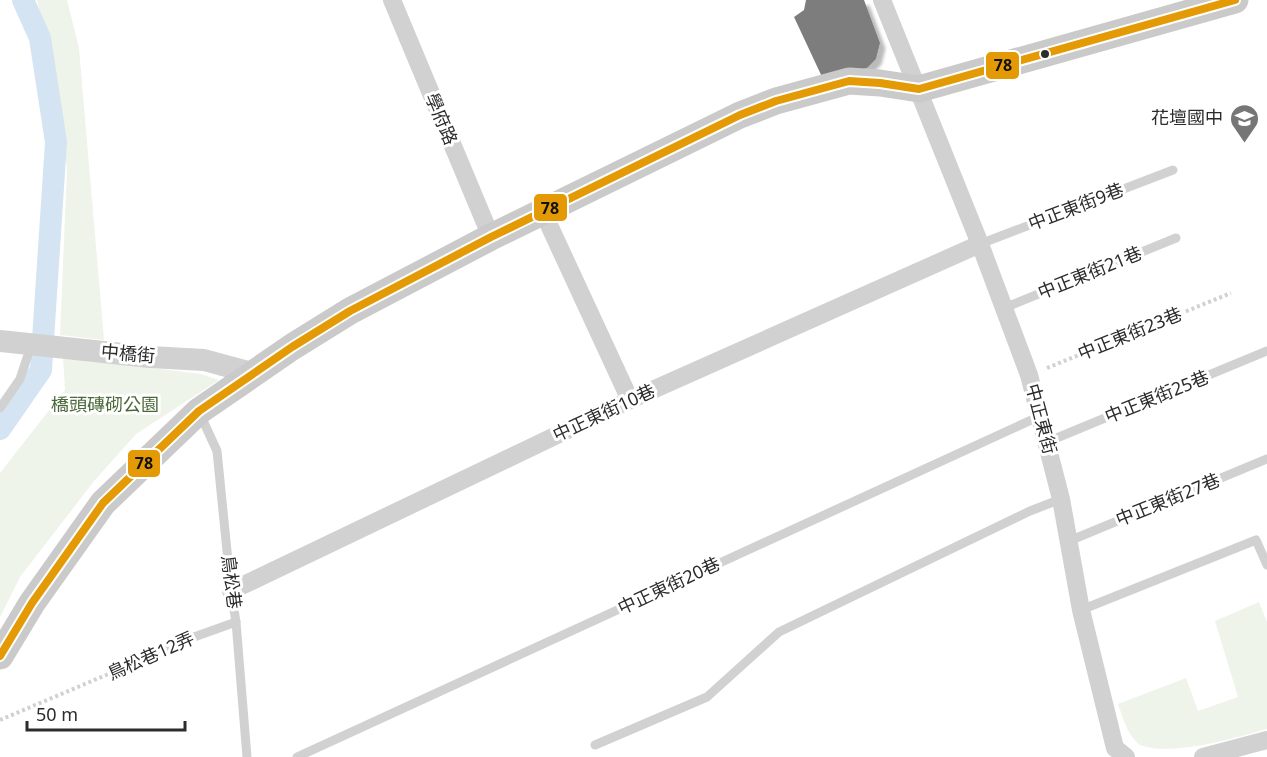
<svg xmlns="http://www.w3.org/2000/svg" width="1267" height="757" viewBox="0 0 1267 757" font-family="'Noto Sans','Noto Sans TC',sans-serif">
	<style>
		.green { fill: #eef4ea }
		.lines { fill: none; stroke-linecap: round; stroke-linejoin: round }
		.canal { stroke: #d5e4f2; stroke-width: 22 }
		.building { fill: #7d7d7d; filter: url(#shadow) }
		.path { stroke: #d1d1d1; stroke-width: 4; stroke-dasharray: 3 3; stroke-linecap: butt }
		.service { stroke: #d1d1d1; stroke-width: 9 }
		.minor { stroke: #d1d1d1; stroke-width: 18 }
		.tertiary { stroke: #d1d1d1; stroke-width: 22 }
		.secondary { stroke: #cacaca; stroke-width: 27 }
		.bus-1-casing { stroke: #fff; stroke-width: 12 }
		.bus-1 { stroke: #e39a04; stroke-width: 8 }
		.bus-dot { fill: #2c2c2c; stroke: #fff; stroke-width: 2 }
		.labels { text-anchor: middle; stroke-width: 6; stroke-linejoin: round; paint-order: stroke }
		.poi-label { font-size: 18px; fill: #2c2c2c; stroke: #fff; text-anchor: end }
		.street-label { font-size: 18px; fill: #2c2c2c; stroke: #fff }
		.park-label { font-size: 18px; fill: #4a6938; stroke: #fff }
		.line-badge { stroke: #fff; stroke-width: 2 }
		.pale-badge-label { font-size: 16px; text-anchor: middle; font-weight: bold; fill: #111 }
	</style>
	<defs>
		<filter id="shadow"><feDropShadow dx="5.5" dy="5.5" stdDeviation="1.5" flood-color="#0004"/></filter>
	</defs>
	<rect width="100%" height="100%" fill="#fff"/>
	<g class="green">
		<path d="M37 0H67L79 48 104 340 60 335 67 169 57 82Z"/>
		<path d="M63 357 201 374 219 380 136 434 94 481 20 577 0 617V473L65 390Z"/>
		<path d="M1259 602 1267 622V729C1235 738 1171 757 1140 745 1127 735 1123 718 1118 704L1186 678 1198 711 1238 697 1215 621Z"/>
	</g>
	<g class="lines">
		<path class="canal" d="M0 429 41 370 56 142 40 38 23 0"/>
	</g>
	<path class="building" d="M806 0H864L880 43 876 59 867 68 823 79 794 17 804 10Z"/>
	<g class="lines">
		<g class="path">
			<path d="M1047 368 1231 293"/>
			<path d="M0 720 125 667"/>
		</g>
		<g class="service">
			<path d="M980 244 1173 170"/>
			<path d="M1004 308 1176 238"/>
			<path d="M0 408 20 379 31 346"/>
			<path d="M200 414 217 451 231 591 236 622 247 757"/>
			<path d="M1047 442 1267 351"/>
			<path d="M1069 541 1267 459"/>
			<path d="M1081 610 1256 540 1267 565"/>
			<path d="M136 661 194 637 236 622"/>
			<path d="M595 745 707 697 779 632 1030 511 1061 499"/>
			<path d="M297 757 1040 416"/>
		</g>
		<g class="minor">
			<path d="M392 0 491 237"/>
			<path d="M882 0 980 244 1029 375 1061 499 1081 610 1115 748 1126 757"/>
			<path d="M543 212 630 400"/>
			<path d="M231 591 630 400 980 244"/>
			<path d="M1203 757 1267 740"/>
		</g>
		<path class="tertiary" d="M0 341 150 357 204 360 255 374"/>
		<path class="secondary" d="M0 656 32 603 103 503 199 411 292 347 350 311 491 237 740 115 776 101 849 81 880 83 919 89 1235 0"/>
		<defs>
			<path id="bus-1" d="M0 656 32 603 103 503 199 411 292 347 350 311 491 237 740 115 776 101 849 81 880 83 919 89 1235 0"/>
		</defs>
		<use href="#bus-1" class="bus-1-casing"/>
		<use href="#bus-1" class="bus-1"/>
	</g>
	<defs>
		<symbol id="school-pin" viewBox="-11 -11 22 30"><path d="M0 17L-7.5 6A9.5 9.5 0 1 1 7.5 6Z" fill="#767676" stroke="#fff"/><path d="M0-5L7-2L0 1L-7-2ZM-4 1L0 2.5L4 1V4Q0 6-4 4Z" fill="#fff"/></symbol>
	</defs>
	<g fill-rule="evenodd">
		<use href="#school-pin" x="1228" y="102" width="33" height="45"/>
	</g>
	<circle class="bus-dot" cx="1045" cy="54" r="5"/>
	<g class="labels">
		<g class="poi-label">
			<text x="1223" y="124">花壇國中</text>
		</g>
		<g class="street-label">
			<text transform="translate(441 119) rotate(67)" y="6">學府路</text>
			<text transform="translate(1076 207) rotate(-21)" y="6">中正東街9巷</text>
			<text transform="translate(1090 273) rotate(-22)" y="6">中正東街21巷</text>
			<text transform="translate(1130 334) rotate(-22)" y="6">中正東街23巷</text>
			<text transform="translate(128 354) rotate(5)" y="6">中橋街</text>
			<text transform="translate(1157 397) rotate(-22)" y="6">中正東街25巷</text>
			<text transform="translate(604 413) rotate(-25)" y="6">中正東街10巷</text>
			<text transform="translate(1041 419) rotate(75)" y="6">中正東街</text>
			<text transform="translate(1168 500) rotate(-22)" y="6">中正東街27巷</text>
			<text transform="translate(231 582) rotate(83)" y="6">鳥松巷</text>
			<text transform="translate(669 586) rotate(-25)" y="6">中正東街20巷</text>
			<text transform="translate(151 656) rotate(-24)" y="6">鳥松巷12弄</text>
		</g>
		<g class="park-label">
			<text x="105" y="411">橋頭磚砌公園</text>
		</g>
	</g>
	<g class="line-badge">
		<rect x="985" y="51" width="35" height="29" rx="6" fill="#e39a04"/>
		<rect x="533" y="193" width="35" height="29" rx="6" fill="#e39a04"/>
		<rect x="127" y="449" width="34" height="29" rx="6" fill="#e39a04"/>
	</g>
	<g class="pale-badge-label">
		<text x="1003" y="71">78</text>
		<text x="550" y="214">78</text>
		<text x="144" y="469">78</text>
	</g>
	<path d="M27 721v9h158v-9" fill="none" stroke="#2c2c2c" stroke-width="3"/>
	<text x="36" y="721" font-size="18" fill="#2c2c2c" stroke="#ffffff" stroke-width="4.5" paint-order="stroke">50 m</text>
</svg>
